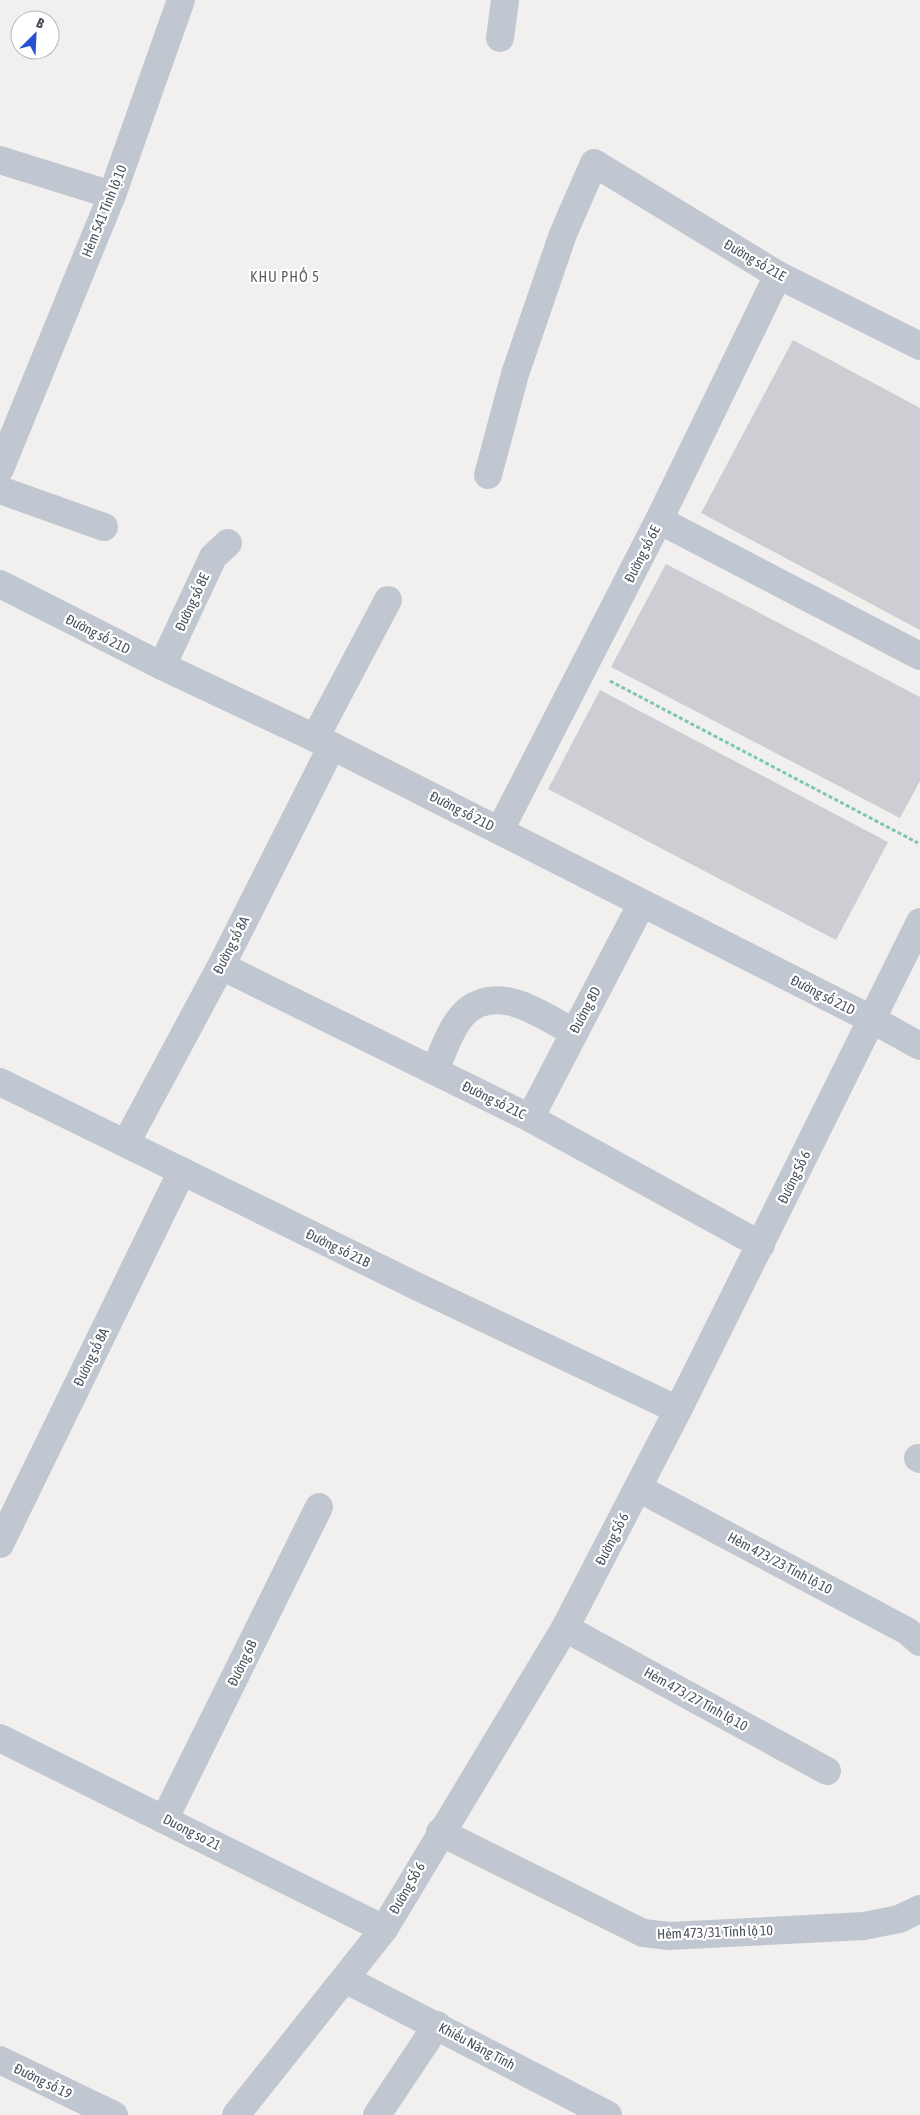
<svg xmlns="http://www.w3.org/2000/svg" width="920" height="2115" viewBox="0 0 920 2115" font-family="'Asap Condensed',sans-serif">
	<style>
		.building { fill: #cdcdd4 }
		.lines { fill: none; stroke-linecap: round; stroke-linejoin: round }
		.path { stroke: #7cc7b1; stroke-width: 3; stroke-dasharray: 4 2.5; stroke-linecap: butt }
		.minor { stroke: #c1c7d0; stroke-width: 28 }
		.labels { text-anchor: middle; stroke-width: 4.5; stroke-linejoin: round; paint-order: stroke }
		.street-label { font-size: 14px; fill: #494f5b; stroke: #fff }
		.neighbourhood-label { font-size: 15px; letter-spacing: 1px; fill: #5c5e64; stroke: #fff }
	</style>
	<rect width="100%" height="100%" fill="#f2f0ef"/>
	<g class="building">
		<path d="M793 340 920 408V630L701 513Z"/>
		<path d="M666 564 920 697V781L900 818 611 667Z"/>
		<path d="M600 690 888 842 836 940 548 789Z"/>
	</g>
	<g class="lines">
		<path class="path" d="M610 681 918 843"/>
		<g class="minor">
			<path d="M500 38 505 0"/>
			<path d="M0 160 112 195"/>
			<path d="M0 469 112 195 181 0"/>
			<path d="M488 475 515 374 563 234 594 163 778 275 920 346"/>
			<path d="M0 490 104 527"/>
			<path d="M659 520 920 656"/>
			<path d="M0 584 162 666 332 746 871 1019 920 1046"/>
			<path d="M162 666 213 557 228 543"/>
			<path d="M315 738 388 600"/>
			<path d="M500 830 659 520 778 275"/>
			<path d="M221 966 530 1118 761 1245"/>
			<path d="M435 1070C443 1052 452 1023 468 1010 501 984 544 1016 573 1032"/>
			<path d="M0 1082 414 1285 678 1410"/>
			<path d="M530 1118 642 903"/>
			<path d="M126 1143 221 966 332 746"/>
			<path d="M918 1458 920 1459"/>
			<path d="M638 1488 907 1631 920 1642"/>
			<path d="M0 1544 182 1171"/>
			<path d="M565 1628 827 1771"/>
			<path d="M0 1738 384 1929"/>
			<path d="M165 1818 319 1507"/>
			<path d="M440 1832 643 1933 670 1936 864 1926 899 1919 920 1909"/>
			<path d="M345 1979 608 2115"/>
			<path d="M0 2060 114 2115"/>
			<path d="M236 2115 384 1929 565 1628 678 1410 920 922"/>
			<path d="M377 2115 437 2025"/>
		</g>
	</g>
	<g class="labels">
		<g class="street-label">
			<text transform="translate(104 211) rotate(-68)" y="5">Hẻm 541 Tỉnh lộ 10</text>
			<text transform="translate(755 260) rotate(30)" y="5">Đường số 21E</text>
			<text transform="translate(642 554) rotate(-63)" y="5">Đường số 6E</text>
			<text transform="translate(192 602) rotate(-65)" y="5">Đường số 8E</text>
			<text transform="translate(98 634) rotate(27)" y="5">Đường số 21D</text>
			<text transform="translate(462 811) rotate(27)" y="5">Đường số 21D</text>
			<text transform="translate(231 945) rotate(-63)" y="5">Đường số 8A</text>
			<text transform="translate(823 995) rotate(27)" y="5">Đường số 21D</text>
			<text transform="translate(585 1010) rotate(-62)" y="5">Đường 8D</text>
			<text transform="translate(494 1100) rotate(26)" y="5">Đường số 21C</text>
			<text transform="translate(794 1177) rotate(-64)" y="5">Đường Số 6</text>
			<text transform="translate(338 1248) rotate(26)" y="5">Đường số 21B</text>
			<text transform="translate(91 1357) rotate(-64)" y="5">Đường số 8A</text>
			<text transform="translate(612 1539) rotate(-63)" y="5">Đường Số 6</text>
			<text transform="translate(780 1563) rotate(28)" y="5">Hẻm 473/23 Tỉnh lộ 10</text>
			<text transform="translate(242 1663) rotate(-64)" y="5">Đường 6B</text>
			<text transform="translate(696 1699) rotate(29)" y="5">Hẻm 473/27 Tỉnh lộ 10</text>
			<text transform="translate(192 1832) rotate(27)" y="5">Duong so 21</text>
			<text transform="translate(407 1888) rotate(-60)" y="5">Đường Số 6</text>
			<text transform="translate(715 1932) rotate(-2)" y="5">Hẻm 473/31 Tỉnh lộ 10</text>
			<text transform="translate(477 2046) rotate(28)" y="5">Khiếu Năng Tĩnh</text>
			<text transform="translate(43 2081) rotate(26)" y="5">Đường số 19</text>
		</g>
		<g class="neighbourhood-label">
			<text x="285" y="282">KHU PHỐ 5</text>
		</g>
	</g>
	<g transform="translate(35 35) rotate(24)"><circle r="24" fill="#ffffff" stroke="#b6b9bd"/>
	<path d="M0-4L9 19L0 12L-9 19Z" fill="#2750d4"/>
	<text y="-8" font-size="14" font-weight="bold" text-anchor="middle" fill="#494f5b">B</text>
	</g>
</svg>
